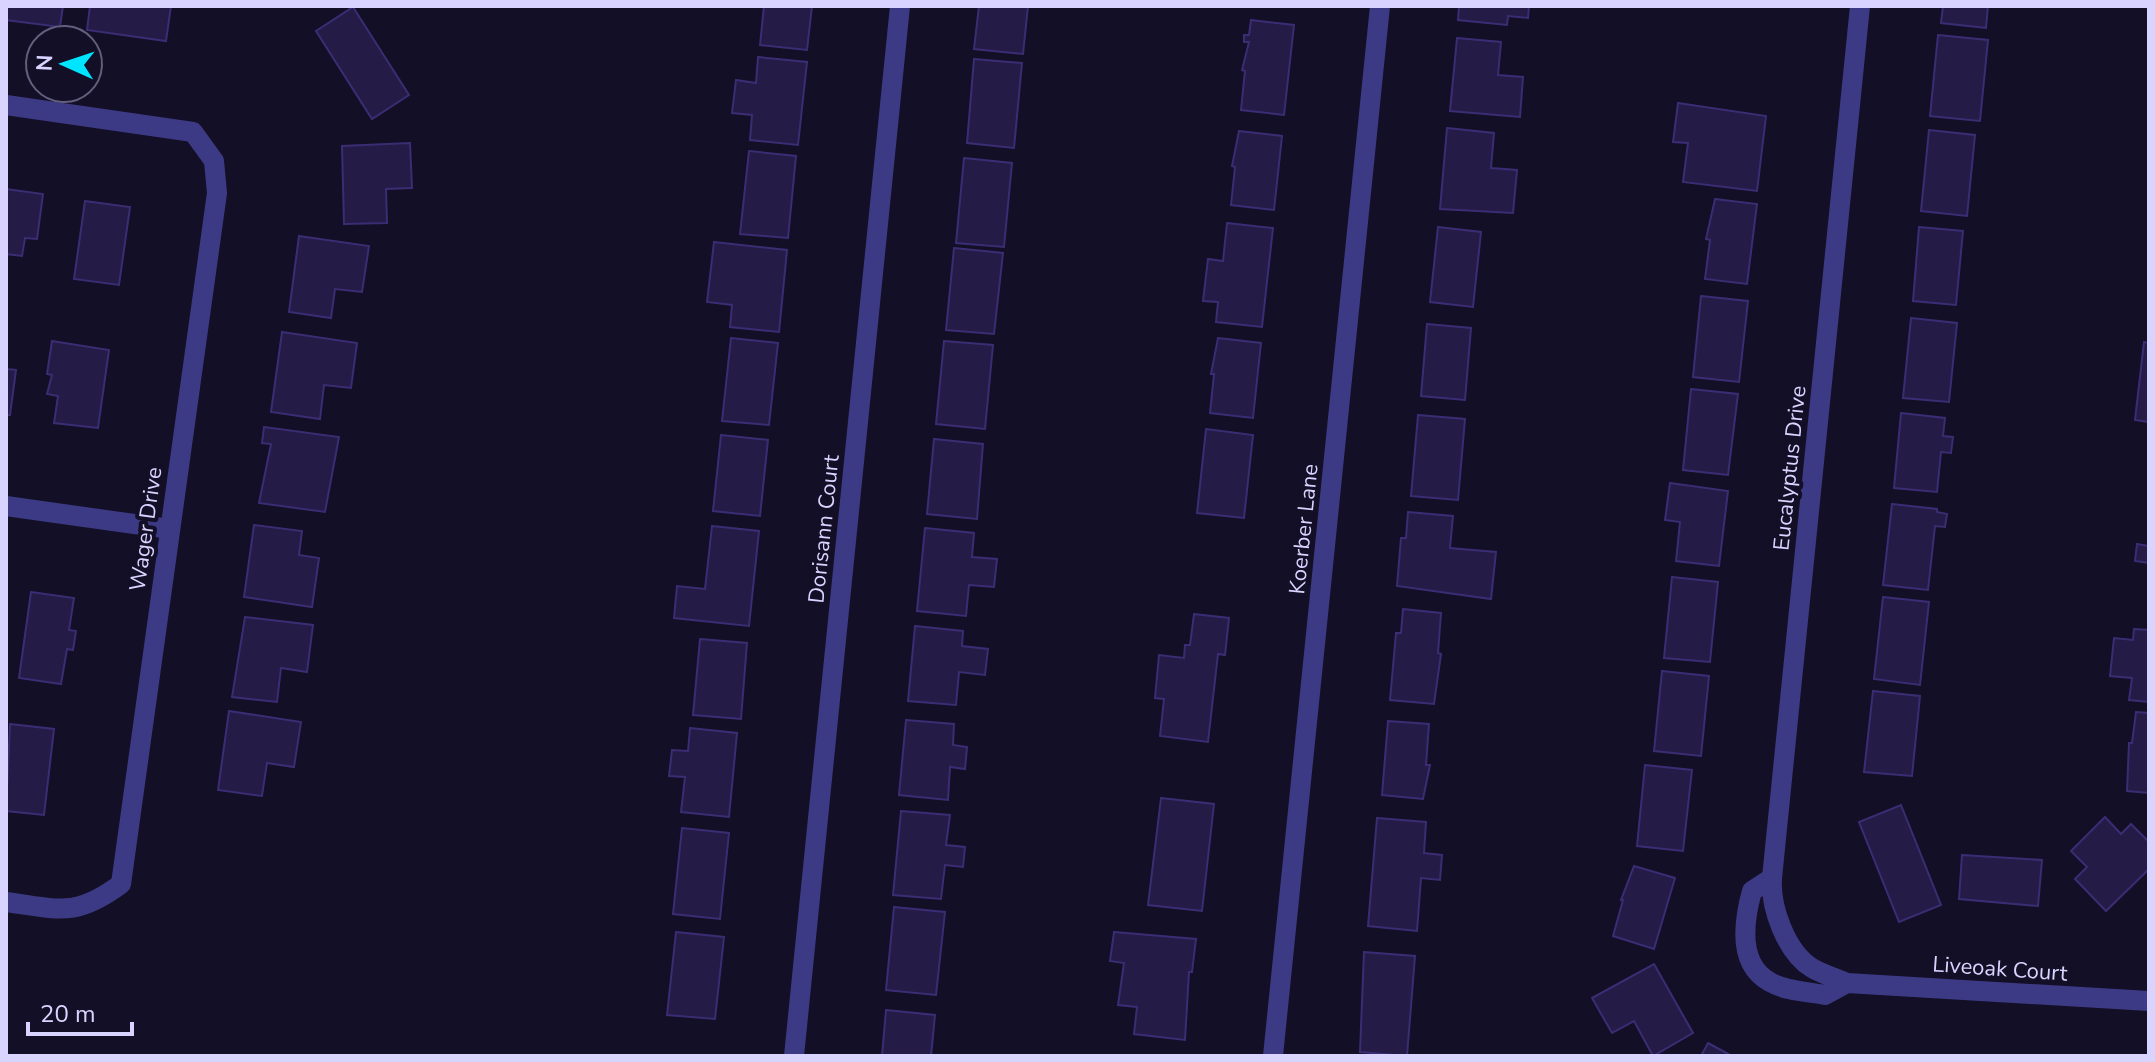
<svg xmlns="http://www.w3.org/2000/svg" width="2155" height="1062" viewBox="0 0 2155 1062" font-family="'Nunito Sans',sans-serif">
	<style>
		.building { fill: #241b47; stroke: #3b2d73; stroke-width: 2 }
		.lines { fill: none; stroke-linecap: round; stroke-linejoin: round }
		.minor { stroke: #3d3a85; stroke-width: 20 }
		.labels { text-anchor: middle; stroke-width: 8; stroke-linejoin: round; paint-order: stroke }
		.street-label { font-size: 22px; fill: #d9d4ff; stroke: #130f26 }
	</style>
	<rect width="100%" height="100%" fill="#130f26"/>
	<g class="building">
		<path d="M6 6H63L60 27 6 20Z"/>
		<path d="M90 6H171L166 41 87 30Z"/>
		<path d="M764 6H812L807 50 760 45Z"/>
		<path d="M979 6H1028L1023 54 974 49Z"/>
		<path d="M1459 6H1529L1528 18 1508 16 1507 25 1458 20Z"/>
		<path d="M1943 6H1988L1986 28 1941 23Z"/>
		<path d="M353 7 409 95 372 119 316 31Z"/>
		<path d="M1251 20 1294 25 1284 115 1241 110 1245 71 1242 70 1249 42H1244V35H1249Z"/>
		<path d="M1938 35 1988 40 1980 121 1930 116Z"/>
		<path d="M1457 38 1501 42 1498 75 1523 77 1520 117 1450 111Z"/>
		<path d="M758 57 807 62 798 145 750 140 752 115 732 113 736 80 756 83Z"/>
		<path d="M974 59 1022 63 1014 148 967 143Z"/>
		<path d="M1678 103 1766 116 1757 191 1683 182 1688 143 1673 142Z"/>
		<path d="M1447 128 1494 133 1491 168 1517 170 1513 213 1440 209Z"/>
		<path d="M1929 130 1975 135 1967 216 1921 211Z"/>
		<path d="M1239 131 1282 136 1274 210 1231 205 1235 167 1232 166Z"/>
		<path d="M410 143 412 188 386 189 387 223 344 224 342 146Z"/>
		<path d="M749 151 796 156 788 238 740 234Z"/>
		<path d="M964 158 1012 163 1004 247 956 243Z"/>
		<path d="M6 189 43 194 37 239 25 238 22 256 6 254Z"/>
		<path d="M1715 199 1757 204 1747 284 1705 279 1710 240 1706 239Z"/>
		<path d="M85 201 130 207 119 285 74 279Z"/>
		<path d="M1227 223 1273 228 1262 327 1216 322 1218 302 1203 301 1208 259 1223 261Z"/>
		<path d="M1438 227 1481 232 1473 307 1430 302Z"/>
		<path d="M1919 227 1963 231 1956 305 1913 301Z"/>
		<path d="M299 236 369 246 362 292 335 289 331 318 289 312Z"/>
		<path d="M714 242 787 250 779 332 730 327 732 305 707 302Z"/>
		<path d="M954 248 1003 253 994 334 946 330Z"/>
		<path d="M1701 296 1748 301 1739 382 1693 377Z"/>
		<path d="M1911 318 1957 323 1949 402 1903 398Z"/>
		<path d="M1427 324 1471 328 1465 400 1421 396Z"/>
		<path d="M282 332 357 343 351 388 324 385 320 419 271 412Z"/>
		<path d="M731 338 778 343 769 425 722 421Z"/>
		<path d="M1218 338 1261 343 1253 418 1210 413 1214 374H1211Z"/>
		<path d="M52 341 109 350 98 428 54 423 58 396 47 394 52 375 47 374Z"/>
		<path d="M944 341 993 345 985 429 936 424Z"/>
		<path d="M2144 342 2149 343V422L2135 420Z"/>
		<path d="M6 369 16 370 10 415H6Z"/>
		<path d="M1691 389 1738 394 1728 475 1683 470Z"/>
		<path d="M1901 413 1945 418 1943 436 1953 437 1951 453 1941 452 1937 492 1894 488Z"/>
		<path d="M1418 415 1465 419 1458 500 1411 496Z"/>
		<path d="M264 427 339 437 325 512 259 503 271 444 262 443Z"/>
		<path d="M1206 429 1253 435 1244 518 1197 513Z"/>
		<path d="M721 435 768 440 760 516 713 511Z"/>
		<path d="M934 439 983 444 977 519 927 514Z"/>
		<path d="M1670 483 1728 491 1719 566 1676 561 1680 522 1665 520Z"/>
		<path d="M1892 504 1937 509V512L1947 514 1945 527 1935 526 1928 590 1883 585Z"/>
		<path d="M1408 512 1453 516 1450 548 1496 552 1491 599 1397 586 1401 538H1406Z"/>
		<path d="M254 525 302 531 299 555 319 558 312 607 244 597Z"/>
		<path d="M712 526 759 531 749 626 674 618 677 586 705 589Z"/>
		<path d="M925 528 974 533 972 557 997 559 994 587 969 585 966 616 917 611Z"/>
		<path d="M2137 544 2149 546V563L2135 561Z"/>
		<path d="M1672 577 1718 582 1710 662 1664 658Z"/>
		<path d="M31 592 74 598 69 630 76 631 73 650 67 649 61 684 19 678Z"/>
		<path d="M1883 597 1929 602 1920 685 1874 679Z"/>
		<path d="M1403 609 1441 613 1438 653 1441 654 1434 704 1390 700 1396 633H1401Z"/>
		<path d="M1194 614 1229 618 1225 655 1218 654 1208 742 1160 736 1164 699 1155 698 1159 655 1184 658 1185 645H1190Z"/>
		<path d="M245 617 313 625 307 672 281 668 277 702 232 697Z"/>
		<path d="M915 626 963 631 962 646 988 649 985 675 959 672 956 705 908 701Z"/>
		<path d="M2134 629 2149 630V702L2129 700 2132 678 2110 676 2114 638 2133 640Z"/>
		<path d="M700 639 747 643 741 719 693 715Z"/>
		<path d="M1662 671 1709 676 1701 756 1654 751Z"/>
		<path d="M1873 691 1920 696 1912 776 1864 772Z"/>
		<path d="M229 711 301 722 294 767 267 763 262 796 218 790Z"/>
		<path d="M2136 712 2149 713V793L2127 791 2129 743H2132Z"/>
		<path d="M906 720 954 724 953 745 967 747 965 769 950 767 948 800 899 795Z"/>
		<path d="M1388 721 1429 724 1426 765H1430L1423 799 1382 795Z"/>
		<path d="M10 724 54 729 44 815 6 811Z"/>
		<path d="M690 728 737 733 729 817 681 812 685 777 669 776 672 750 688 751Z"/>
		<path d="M1645 765 1692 770 1683 851 1637 846Z"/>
		<path d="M1161 798 1214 804 1202 911 1148 905Z"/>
		<path d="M1901 805 1941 905 1899 922 1859 822Z"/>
		<path d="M901 811 950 815 946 845 965 847 963 867 945 865 941 899 893 895Z"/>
		<path d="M2105 817 2121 834 2131 824 2149 842V869L2106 911 2075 879 2087 867 2071 851Z"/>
		<path d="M1377 818 1426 822 1424 853 1442 855 1440 880 1421 878 1417 931 1368 926Z"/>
		<path d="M682 828 729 833 720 919 673 914Z"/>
		<path d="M1962 855 2042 860 2038 906 1959 899Z"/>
		<path d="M1634 866 1675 878 1654 949 1613 936 1623 900H1621Z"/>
		<path d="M894 907 945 912 936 995 886 990Z"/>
		<path d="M676 932 724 937 715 1019 667 1015Z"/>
		<path d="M1114 932 1196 939 1192 972H1189L1185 1040 1134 1034 1137 1007 1118 1005 1124 963 1110 961Z"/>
		<path d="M1364 952 1415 956 1407 1056 1360 1052Z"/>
		<path d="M1654 964 1693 1033 1653 1056 1634 1021 1612 1033 1592 998Z"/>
		<path d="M886 1010 935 1015 931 1056H882Z"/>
		<path d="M1708 1043 1732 1056H1701Z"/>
	</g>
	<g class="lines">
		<g class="minor">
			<path d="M1860 6 1772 878C1770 907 1786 952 1812 968 1822 974 1836 978 1847 983L2149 1001"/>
			<path d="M6 105 193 132 214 161 217 193 121 884C75 918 59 909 6 902"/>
			<path d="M6 506 170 529"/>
			<path d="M1772 878 1752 891C1744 920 1737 964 1770 982 1785 991 1809 992 1825 995L1847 983"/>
			<path d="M794 1056 900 6"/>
			<path d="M1273 1056 1380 6"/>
		</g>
	</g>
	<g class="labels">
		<g class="street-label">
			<text transform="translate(1789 468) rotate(-84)" y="8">Eucalyptus Drive</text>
			<text transform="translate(145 529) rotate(-82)" y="8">Wager Drive</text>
			<text transform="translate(823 529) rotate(-84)" y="8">Dorisann Court</text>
			<text transform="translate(1303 529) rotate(-84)" y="8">Koerber Lane</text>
			<text transform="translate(2000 968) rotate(4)" y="8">Liveoak Court</text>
		</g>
	</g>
	<rect width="2155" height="1062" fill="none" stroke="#d9d4ff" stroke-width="16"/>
	<g transform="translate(64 64) rotate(273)"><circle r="38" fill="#130f26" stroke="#625e7d" stroke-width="2"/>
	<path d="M0-6L14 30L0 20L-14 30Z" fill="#00e5ff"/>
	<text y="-12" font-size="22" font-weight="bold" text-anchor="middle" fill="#d9d4ff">N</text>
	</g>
	<path d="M28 1022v12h104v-12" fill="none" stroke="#d9d4ff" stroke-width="4"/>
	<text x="40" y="1022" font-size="24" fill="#d9d4ff" stroke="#130f26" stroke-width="6" paint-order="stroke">20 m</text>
</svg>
